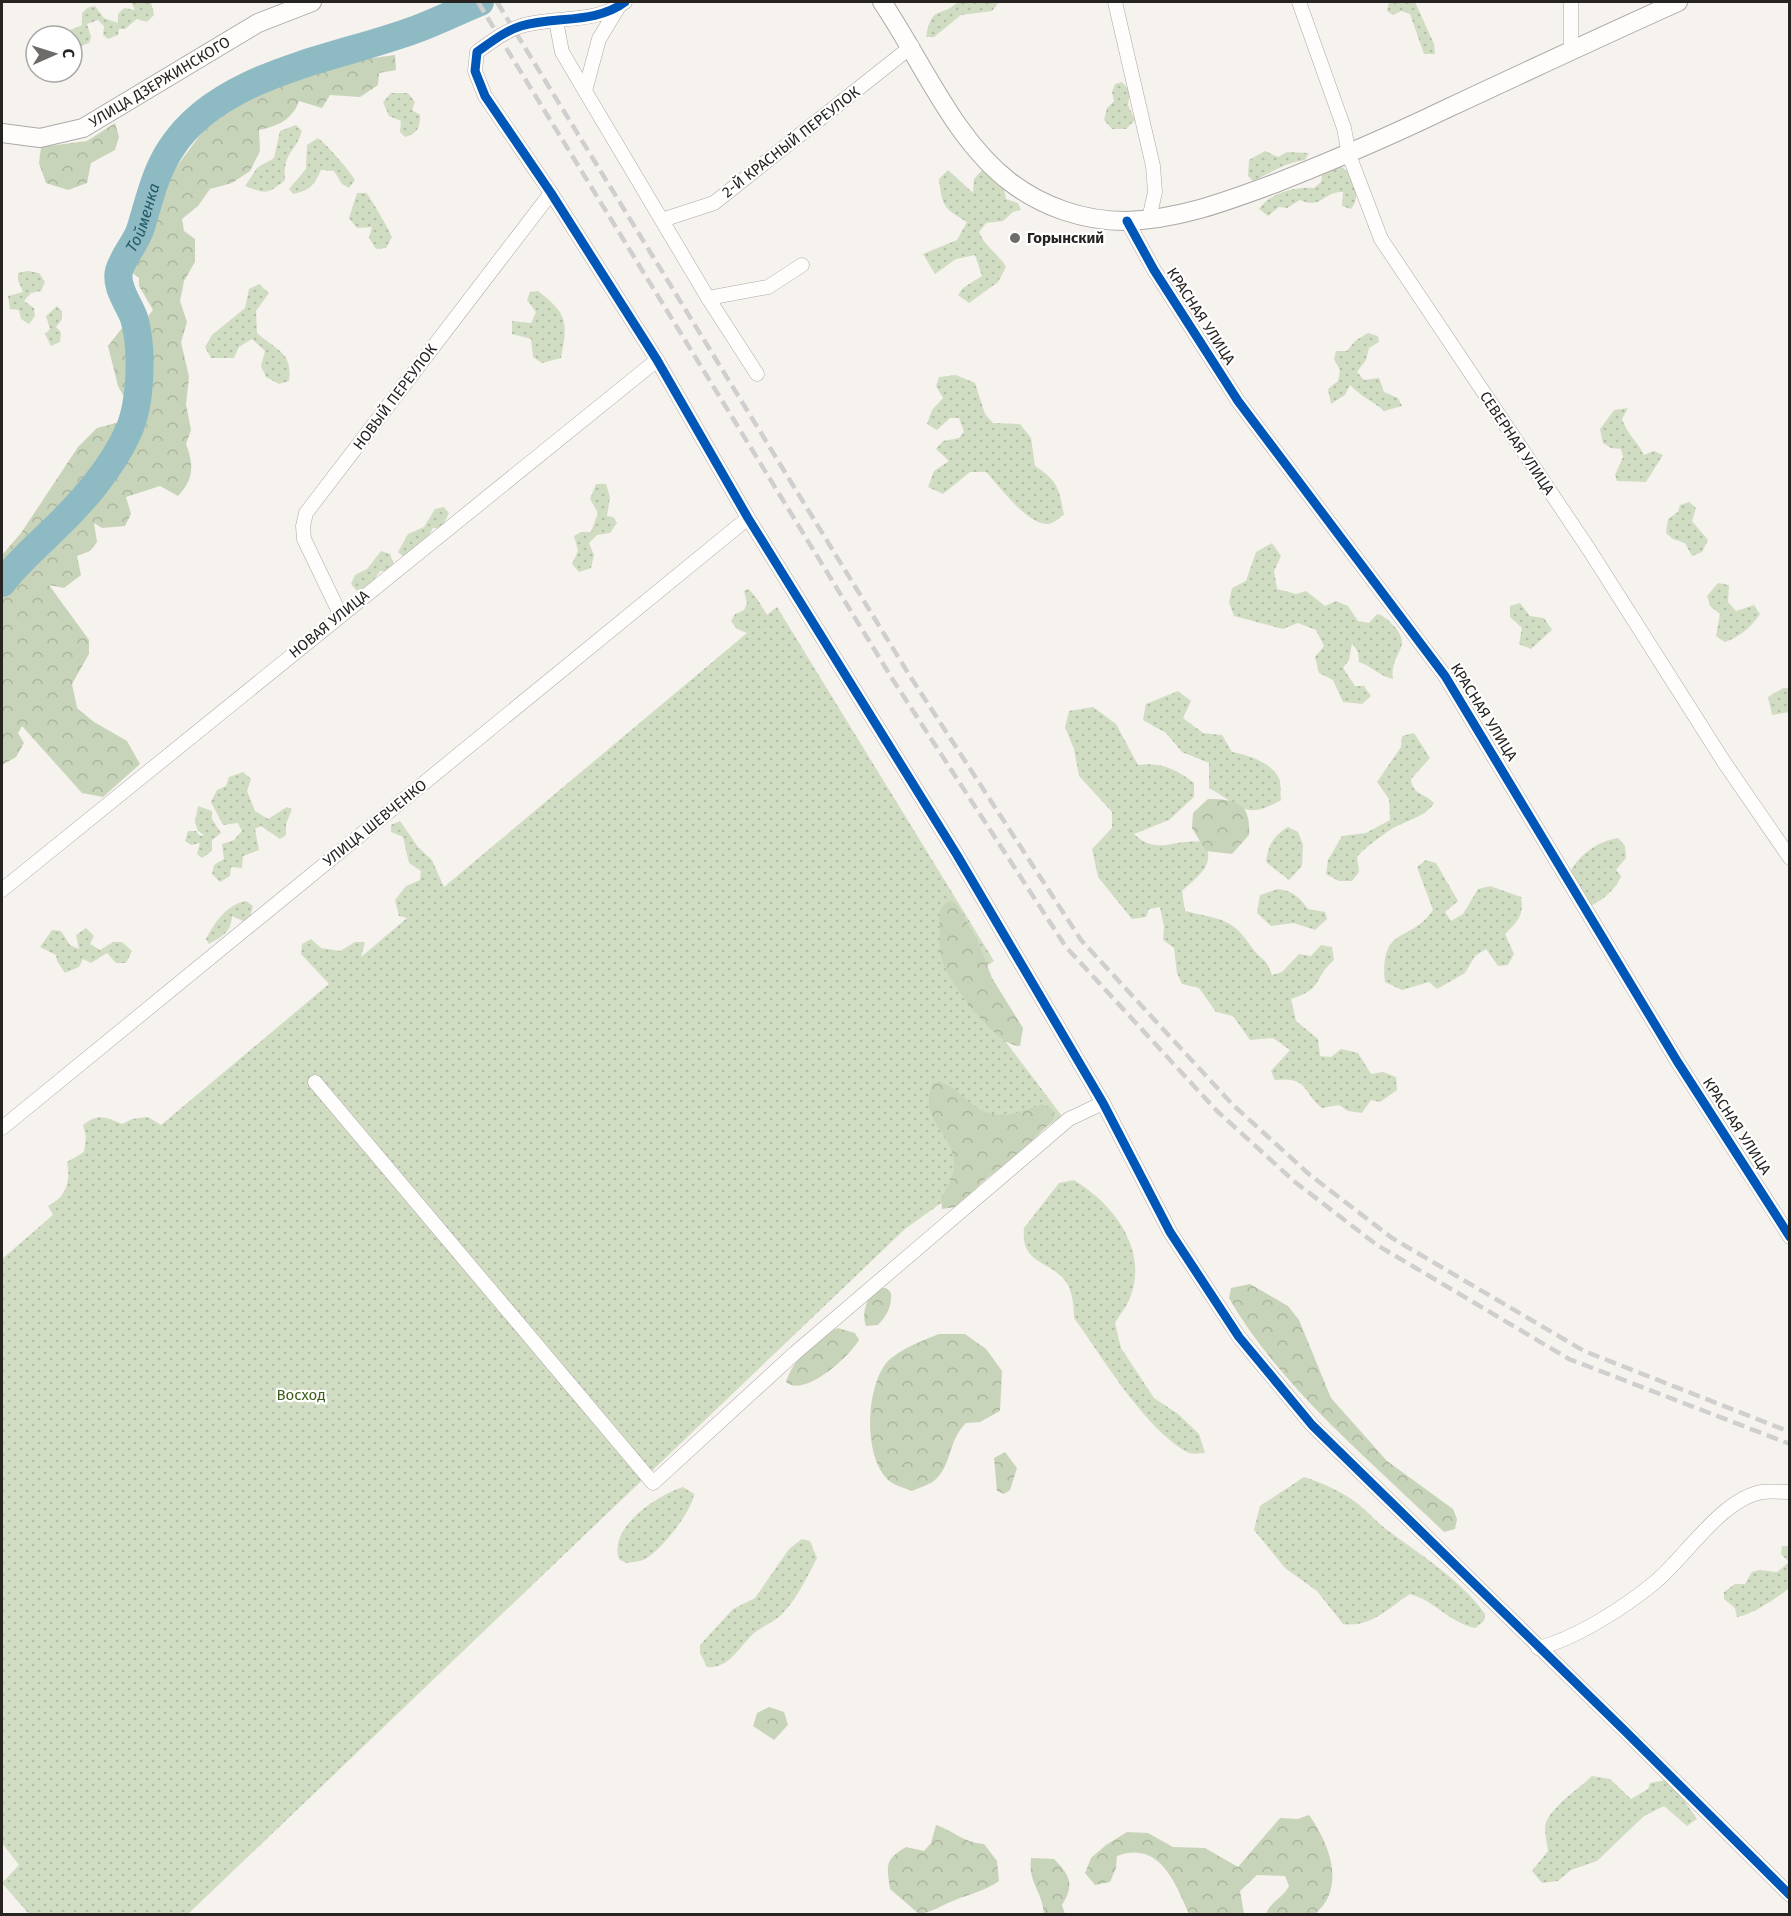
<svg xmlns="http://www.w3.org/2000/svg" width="1791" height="1916" viewBox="0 0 1791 1916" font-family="'Fira Sans',sans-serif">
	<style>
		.grass { fill: url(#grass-dots) }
		.forest { fill: url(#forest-crowns) }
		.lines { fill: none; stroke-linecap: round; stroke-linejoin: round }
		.river { stroke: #8ebac4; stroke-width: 28 }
		.minor-casing { stroke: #aca9a6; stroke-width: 15 }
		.tertiary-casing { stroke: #aca9a6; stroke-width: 20 }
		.minor { stroke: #fefdfc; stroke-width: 14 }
		.tertiary { stroke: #fefdfc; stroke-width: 18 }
		.rail { stroke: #d0cece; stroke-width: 4.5; stroke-dasharray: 12 6; stroke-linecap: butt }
		.cycleway-casing { stroke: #fff; stroke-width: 13 }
		.cycleway { stroke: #0057b8; stroke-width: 9 }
		.poi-dot { fill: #6f6b69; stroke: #fff; stroke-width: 2 }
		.labels { text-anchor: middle; stroke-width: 4.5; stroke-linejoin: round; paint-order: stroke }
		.street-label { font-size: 15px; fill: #262321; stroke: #fff }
		.poi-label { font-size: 15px; font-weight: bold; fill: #262321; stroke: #fff; text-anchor: start }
		.park-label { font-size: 15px; fill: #3c5c19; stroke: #fff }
		.water-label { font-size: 16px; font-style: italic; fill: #235a67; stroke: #fff }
	</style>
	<defs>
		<pattern id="grass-dots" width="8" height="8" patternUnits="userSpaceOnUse" patternTransform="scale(1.5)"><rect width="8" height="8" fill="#d1ddc3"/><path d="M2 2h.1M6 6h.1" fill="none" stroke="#b3bda7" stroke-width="1.8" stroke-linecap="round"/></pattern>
		<pattern id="forest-crowns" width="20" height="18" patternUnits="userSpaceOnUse" patternTransform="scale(1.5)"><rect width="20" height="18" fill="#c8d4b9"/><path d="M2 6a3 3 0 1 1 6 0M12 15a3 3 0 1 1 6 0" fill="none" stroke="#acb69f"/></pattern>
	</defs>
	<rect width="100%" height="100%" fill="#f6f2ee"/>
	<g class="grass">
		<path d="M131 2H151L154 15 147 22 137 19 125 29H119L118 35 108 39 103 35 104 26 98 20 87 24 91 37 89 43 78 47 72 40V36H69L70 30 82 25V13L87 8 95 6 104 18 118 23V14L124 8 135 10Z"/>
		<path d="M958 2H999L992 11 961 15 934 37H926C932 4 939 19 958 2Z"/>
		<path d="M1389 2H1415L1434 44 1435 54H1424L1410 14 1401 11 1393 15 1387 11Z"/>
		<path d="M1122 82 1130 91 1128 105 1135 120 1126 129H1112L1104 120 1107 108 1114 101 1112 92 1115 84Z"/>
		<path d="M391 93H408L415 102 412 110 420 115C420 128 418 133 405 137L400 132 401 121 389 116 383 102Z"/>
		<path d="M296 125 302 131C295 154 283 151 285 180 267 195 266 194 245 186L257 168 274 158 280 131Z"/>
		<path d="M318 138C328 146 349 170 355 180L349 188 342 184 334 171 321 170C314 186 310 190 293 194L289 189 306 169 307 145Z"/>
		<path d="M1265 151 1278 157 1287 152 1309 153 1305 160C1287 162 1270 173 1253 181L1248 176 1249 160Z"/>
		<path d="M1341 166C1354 176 1362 196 1351 209L1342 206 1343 192C1324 191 1321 210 1300 200L1287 208 1279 207 1268 216 1259 209C1270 193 1295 186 1314 188L1321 182 1322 175Z"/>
		<path d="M948 170 973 193 974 179 982 170C994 176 1005 184 1006 199L1018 203 1021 210 1013 212 1003 221 986 223 979 232C985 247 998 253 1006 267L998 282 969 303 958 295 963 288 982 276 975 255 956 259 935 274 923 254 957 240 967 222C944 208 942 207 939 179Z"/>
		<path d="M357 193H366C370 196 389 230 392 237L386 248 376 249 369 238 372 227 357 228 349 218Z"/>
		<path d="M28 271 39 273 45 282 41 291 31 293 24 301 34 308 35 316 29 324 21 319 19 310 10 309 8 296 23 292 18 280V273Z"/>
		<path d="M259 284 269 293 256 311 257 333C276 350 293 352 289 381L279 384 266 377 261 366 265 351 252 339 239 347 234 358H211L205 347 212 335 245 308 249 289Z"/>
		<path d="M538 291C568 314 568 323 561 358L542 363 533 357 531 339 512 334V321L531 323 536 312 527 300 530 292Z"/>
		<path d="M57 306 62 311V319L56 327 61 332 60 342 51 346 45 334 50 329 46 316Z"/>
		<path d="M1368 333 1378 336 1379 342 1369 348 1366 360 1357 372 1364 380 1379 378 1384 392 1398 398 1402 406 1384 411C1373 401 1360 396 1350 385L1345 395 1331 404 1328 389 1338 381 1340 370 1334 359 1336 351H1347L1355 341Z"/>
		<path d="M956 375 975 383 985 414 993 423 1020 424 1031 438 1035 466C1058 481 1059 488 1064 515 1060 517 1056 521 1052 523 1031 531 999 485 986 472H970L943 494 928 487 934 471 949 461 936 449 943 441 959 438 964 432 959 418H950L937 430 927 424 932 410 943 398 936 386 939 377Z"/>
		<path d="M1628 408 1622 419C1627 434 1637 441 1644 455L1654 451 1663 455 1646 482 1617 481 1615 475 1623 457 1621 449 1611 448 1603 443 1600 429 1614 410Z"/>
		<path d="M596 484H606L610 497 607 516 613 517 617 523 610 533 597 535 589 543 594 555 591 568 579 572 572 564 578 551 574 536 581 532H591L598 513 590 499Z"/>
		<path d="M1689 502 1696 508 1692 521 1708 540 1702 552 1692 556 1685 543 1673 539 1666 533 1668 519 1678 512 1680 505Z"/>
		<path d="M444 507 449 513 441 528H433L426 540 404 557 398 552 408 534 424 527 435 509Z"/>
		<path d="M1272 543 1281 556 1274 571 1277 589 1296 594 1306 591 1325 606 1336 601 1348 606 1358 621 1369 623 1377 614C1384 616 1388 620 1393 625 1415 648 1389 653 1393 679 1379 676 1373 667 1359 662L1358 652 1352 643 1349 660 1343 668 1355 686H1364L1371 696 1362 704 1343 702 1333 680 1319 673 1315 657 1324 646 1316 630 1298 623 1283 629 1234 616 1229 602 1232 588 1246 581 1256 552Z"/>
		<path d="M381 551 390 554 394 565 387 571H380L368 589 357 591 351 584 355 575 367 569Z"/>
		<path d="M1718 583 1729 585 1728 602 1736 611 1754 605 1760 614C1750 628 1741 636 1725 642L1716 636 1720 614 1710 606 1707 596Z"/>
		<path d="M748 589C755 594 762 607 767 615L777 607 994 961 962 984 1062 1116 905 1229 188 1914H29L2 1883 19 1865 2 1843V1259L53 1215 48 1206C66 1197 71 1182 67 1162L84 1152 86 1137 83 1125C98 1113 105 1117 122 1124L132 1119 148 1117 161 1125 329 984 301 954 302 944 311 939 321 948 340 951 355 942H365L361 957 407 918 399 916 395 900 406 886 420 880 421 871 409 863 403 837 391 832V825L400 821 418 847 432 860 444 887 747 633 737 629 731 621 735 614 744 610 747 603 744 591Z"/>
		<path d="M1520 603 1530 616 1544 618 1552 630 1531 649 1519 644 1522 628 1510 617V606Z"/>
		<path d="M1783 688H1789V712L1772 715 1768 697Z"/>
		<path d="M1178 691 1191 701 1183 718 1203 733 1222 735 1232 752C1248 755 1274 763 1280 781 1281 787 1280 795 1281 800 1244 821 1242 806 1209 788V763L1182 752 1166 733 1143 720 1146 704Z"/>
		<path d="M1093 707 1116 724 1138 765C1161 762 1176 769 1194 783V797L1169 820 1134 834C1158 857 1176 837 1204 842 1217 864 1198 876 1182 891L1185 911C1221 920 1232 917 1253 949 1262 961 1266 957 1272 975L1282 972 1299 954 1311 956 1321 945 1332 947 1334 960C1312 979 1325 988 1291 999L1296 1021 1318 1039 1320 1056 1331 1057 1341 1049 1358 1053 1371 1074 1383 1072 1396 1077 1397 1090 1380 1102 1371 1100 1362 1113 1348 1111 1339 1105 1322 1108C1302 1092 1309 1076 1275 1080L1271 1071 1290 1050 1273 1038 1250 1040 1233 1016 1216 1012 1199 988 1182 984 1177 973 1174 948 1163 940 1164 927 1160 907 1149 909 1146 917 1132 919 1098 877 1092 849 1112 828V812L1079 776 1074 749 1065 727 1069 711Z"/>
		<path d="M1414 733 1430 758 1411 779C1412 795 1425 793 1434 803 1426 817 1404 821 1390 830 1379 838 1365 847 1357 857L1359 872 1352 881H1339L1326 874 1328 860 1342 836 1366 833 1390 820 1389 799 1377 782 1401 747 1402 736Z"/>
		<path d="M243 772 251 779 247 791 255 811 268 819 287 807 292 809 286 824V835L280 839 261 826 255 829 259 850 243 856 242 868 231 867 230 876 220 882 212 874 214 865 224 859 222 844 234 840 242 831 238 823 223 825 211 802 217 790 226 786 229 777Z"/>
		<path d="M198 806 212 811V819L221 833 212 840V851L202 858 197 854 200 843 191 845 185 841 188 831H196L200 836 204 835 198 831 195 822Z"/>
		<path d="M1288 827 1298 832 1303 845 1302 866 1289 880 1266 862C1268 846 1273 836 1288 827Z"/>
		<path d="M1618 838 1625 846 1626 858 1616 870 1621 876C1617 888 1601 902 1590 906L1570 872C1579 855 1598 841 1618 838Z"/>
		<path d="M1426 860 1436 863 1458 901 1445 912 1451 921 1463 914 1478 889 1490 886 1521 897C1524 916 1518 921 1505 934L1514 954 1508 965 1498 966 1486 949 1475 956 1465 973 1437 989 1429 982 1402 990 1385 982C1380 924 1410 944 1433 910L1417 867Z"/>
		<path d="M1278 889C1293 891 1299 897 1308 909L1325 912 1327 919 1315 930 1294 923 1271 926 1257 913 1260 895Z"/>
		<path d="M246 901 253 906 250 917 243 921 232 916C231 933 222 936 209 944L206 939C215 922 226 905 246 901Z"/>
		<path d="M86 928 94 936 90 944 100 950 113 942H122L132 951 126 963H116L107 953 91 963 83 959 79 967 65 973 57 961 56 955 40 947 52 930 61 931 70 945 79 949 76 935Z"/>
		<path d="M1074 1180C1112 1203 1148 1248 1131 1295 1128 1305 1120 1314 1115 1323L1121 1348 1154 1398 1178 1414 1199 1434 1205 1453C1199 1453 1192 1455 1187 1452 1145 1429 1103 1358 1074 1318 1074 1307 1073 1296 1068 1285 1054 1260 1020 1267 1024 1228L1059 1183Z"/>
		<path d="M1304 1477C1322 1483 1339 1490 1354 1501 1367 1510 1377 1523 1390 1532 1422 1556 1461 1580 1485 1614L1484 1621 1475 1628C1448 1622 1437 1602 1410 1594 1388 1608 1371 1628 1343 1624L1317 1591 1285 1568 1254 1530 1260 1506Z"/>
		<path d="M683 1487 694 1494C692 1511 661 1551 645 1559 640 1562 632 1562 626 1563L619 1559C608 1527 658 1495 683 1487Z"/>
		<path d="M802 1539 810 1541 817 1558C807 1577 797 1599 782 1614 773 1623 760 1627 751 1636 738 1649 728 1669 707 1667L700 1653V1645L733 1609 755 1598 789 1549Z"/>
		<path d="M1782 1546H1789V1588C1779 1597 1750 1616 1737 1617L1735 1608 1724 1599V1592L1735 1584H1745L1752 1572 1759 1570 1777 1572 1789 1562 1781 1554Z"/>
		<path d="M1592 1776 1610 1779 1631 1799 1648 1789 1650 1783 1666 1780 1679 1793 1697 1819 1687 1826 1664 1806 1644 1816 1597 1861 1571 1870 1558 1881 1542 1883 1532 1871 1548 1851C1547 1844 1545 1835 1545 1827 1547 1809 1579 1789 1592 1776Z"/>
	</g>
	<g class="forest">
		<path d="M395 55 396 70 379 73 378 85 360 97 330 95 322 108 299 101C292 120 278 126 259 130L260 151 250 171 232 183 210 189 198 206 182 219 184 231 195 239V262L184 281 180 301 187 322 181 342 189 377 186 404 191 430 186 444C194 465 194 479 178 496L160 486 126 497 131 514 125 526 102 528 94 523 97 542 90 551 77 556 81 575 64 588 49 585 89 640V654L72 684 77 708 94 722 127 741 140 764 103 797 82 793 22 726 18 733 24 743 16 757 2 765V555L21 533 78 447 97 428 124 421 128 415 129 406 118 386 108 346 129 319 144 321 153 310 139 286V278L131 272 129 256 139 241 148 201 158 184 171 174 212 119 254 88 313 66Z"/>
		<path d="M115 123 119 137 115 150 91 163 87 183 68 190 46 183 39 163 41 147 87 141Z"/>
		<path d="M1208 799C1237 799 1251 803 1249 835L1232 854 1206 851 1192 828 1193 813Z"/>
		<path d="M950 901 957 905 977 939 992 978 1023 1028 1020 1046C997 1047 952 986 944 965 939 954 940 941 940 929 939 918 938 905 950 901Z"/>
		<path d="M941 1082C952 1086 959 1093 968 1101 995 1124 1012 1115 1042 1104L1053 1110 1054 1119 1021 1152 986 1179 956 1207 942 1209 941 1198C982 1138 911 1131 933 1083Z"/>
		<path d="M1250 1284 1288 1306 1299 1320 1331 1398 1387 1461 1453 1509 1457 1519 1455 1529 1444 1532C1371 1461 1279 1386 1229 1298L1231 1288Z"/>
		<path d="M878 1288H886L891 1293C892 1307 887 1315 878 1325L866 1326C861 1313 867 1296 878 1288Z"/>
		<path d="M838 1328 855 1333 859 1340C849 1357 804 1398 786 1382 793 1359 816 1337 838 1328Z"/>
		<path d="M939 1334H965L986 1349 1002 1371 1000 1411 980 1422 966 1423C947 1442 953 1464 934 1481 928 1485 919 1488 912 1491 905 1488 893 1485 887 1479 864 1455 866 1393 884 1366 894 1351 922 1341 939 1334Z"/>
		<path d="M1005 1452 1017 1468 1010 1490 1004 1494 997 1491 994 1458Z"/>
		<path d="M769 1707 784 1712 788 1725 774 1740 753 1726 757 1713Z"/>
		<path d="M1309 1815C1329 1843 1347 1887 1315 1914H1266C1270 1902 1283 1898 1289 1886L1285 1876 1257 1875 1240 1891 1244 1914H1189C1175 1882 1159 1840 1117 1856L1116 1868 1110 1882 1095 1885 1085 1873 1091 1858 1106 1845 1127 1832 1148 1833 1173 1847 1205 1848 1238 1867 1280 1818 1298 1819Z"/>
		<path d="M936 1825C956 1832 962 1842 984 1844L997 1861 999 1881C985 1891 970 1894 955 1900 942 1905 933 1912 919 1914L890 1889C887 1865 884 1860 906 1847L924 1851 931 1843Z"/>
		<path d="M1031 1858 1054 1859C1070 1875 1075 1885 1062 1905L1065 1914H1044C1042 1890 1028 1884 1031 1858Z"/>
	</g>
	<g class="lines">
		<path class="river" id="s1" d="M2 583C17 563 35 548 52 531 81 504 113 467 129 430 141 402 143 348 134 318 129 304 115 287 119 271 123 256 137 242 141 227 149 201 155 173 170 150 218 73 336 59 414 30 436 22 458 11 480 2"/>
		<defs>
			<g id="minor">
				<path d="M625 2C596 24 555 16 521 26 505 31 491 42 477 52L475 71 485 96 551 193 657 360 748 518 957 855 1103 1103 1170 1232 1239 1337 1312 1425 1624 1730 1790 1895"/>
				<path d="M1115 2 1153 166 1155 192 1149 219"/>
				<path d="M1299 2 1344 128 1349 155 1381 239 1590 551 1724 762 1790 858"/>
				<path d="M1571 2V50"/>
				<path d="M619 6 599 39 585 91 708 298 757 374"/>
				<path d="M556 21 562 52 585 91"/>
				<path d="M662 220 714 203 912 46"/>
				<path d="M1127 221 1154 270 1238 401 1445 676 1677 1061 1790 1237"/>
				<path d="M708 298 768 287 802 265"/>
				<path d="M340 614 304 539 303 526 306 513 551 193"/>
				<path d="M2 890 657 360"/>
				<path d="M315 1082 653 1483 795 1353 1069 1119 1103 1103"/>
				<path d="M2 1128 748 518"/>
				<path d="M1538 1648C1575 1639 1625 1607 1654 1583 1684 1559 1721 1499 1762 1492 1771 1491 1781 1492 1790 1492"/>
			</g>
			<g id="tertiary">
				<path d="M882 2C922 61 953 138 1010 182 1043 207 1084 221 1125 221 1178 220 1227 201 1276 183 1334 160 1390 136 1446 109 1523 73 1600 37 1678 2"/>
				<path id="s2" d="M2 133 40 138 83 128 258 23 312 2"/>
			</g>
		</defs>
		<use href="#minor" class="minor-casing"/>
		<use href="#tertiary" class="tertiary-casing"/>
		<use href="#minor" class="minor"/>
		<use href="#tertiary" class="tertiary"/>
		<g class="rail">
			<path d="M478 2 893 680 1066 947 1217 1111 1295 1182 1377 1245 1569 1359 1790 1444"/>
			<path d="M497 2 908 673 1081 940 1232 1104 1310 1175 1392 1238 1584 1351 1790 1432"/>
		</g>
		<defs>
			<g id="cycleway">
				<path d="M625 2C596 24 555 16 521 26 505 31 491 42 477 52L475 71 485 96 551 193 657 360 748 518 957 855 1103 1103 1170 1232 1239 1337 1312 1425 1624 1730 1790 1895"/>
				<path d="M1127 221 1154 270 1238 401 1445 676 1677 1061 1790 1237"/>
			</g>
		</defs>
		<use href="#cycleway" class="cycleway-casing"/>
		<use href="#cycleway" class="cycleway"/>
	</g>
	<circle class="poi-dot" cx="1015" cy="238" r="6"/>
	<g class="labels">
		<g class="street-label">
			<text dy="5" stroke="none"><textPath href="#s2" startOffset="172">УЛИЦА ДЗЕРЖИНСКОГО</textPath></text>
			<text transform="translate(791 142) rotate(-38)" y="5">2-Й КРАСНЫЙ ПЕРЕУЛОК</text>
			<text transform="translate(1201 316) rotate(57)" y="5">КРАСНАЯ УЛИЦА</text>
			<text transform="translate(395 397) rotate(-53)" y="5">НОВЫЙ ПЕРЕУЛОК</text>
			<text transform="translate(1517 443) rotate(56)" y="5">СЕВЕРНАЯ УЛИЦА</text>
			<text transform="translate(329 624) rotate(-39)" y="5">НОВАЯ УЛИЦА</text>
			<text transform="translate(1484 712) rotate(58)" y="5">КРАСНАЯ УЛИЦА</text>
			<text transform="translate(375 823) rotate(-39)" y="5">УЛИЦА ШЕВЧЕНКО</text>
			<text transform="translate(1737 1126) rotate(57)" y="5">КРАСНАЯ УЛИЦА</text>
		</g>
		<g class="poi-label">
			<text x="1027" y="243">Горынский</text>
		</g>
		<g class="park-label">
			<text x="301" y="1400">Восход</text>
		</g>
		<g class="water-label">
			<text dy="6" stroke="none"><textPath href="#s1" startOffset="423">Тойменка</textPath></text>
		</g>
	</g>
	<rect width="1791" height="1916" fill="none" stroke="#262321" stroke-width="6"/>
	<g transform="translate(54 54) rotate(87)"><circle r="28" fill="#ffffff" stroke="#a8a7a6" stroke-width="1.5"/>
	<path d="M0-4.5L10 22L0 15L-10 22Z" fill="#6f6b69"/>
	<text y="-9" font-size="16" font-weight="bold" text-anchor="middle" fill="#262321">С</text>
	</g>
</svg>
